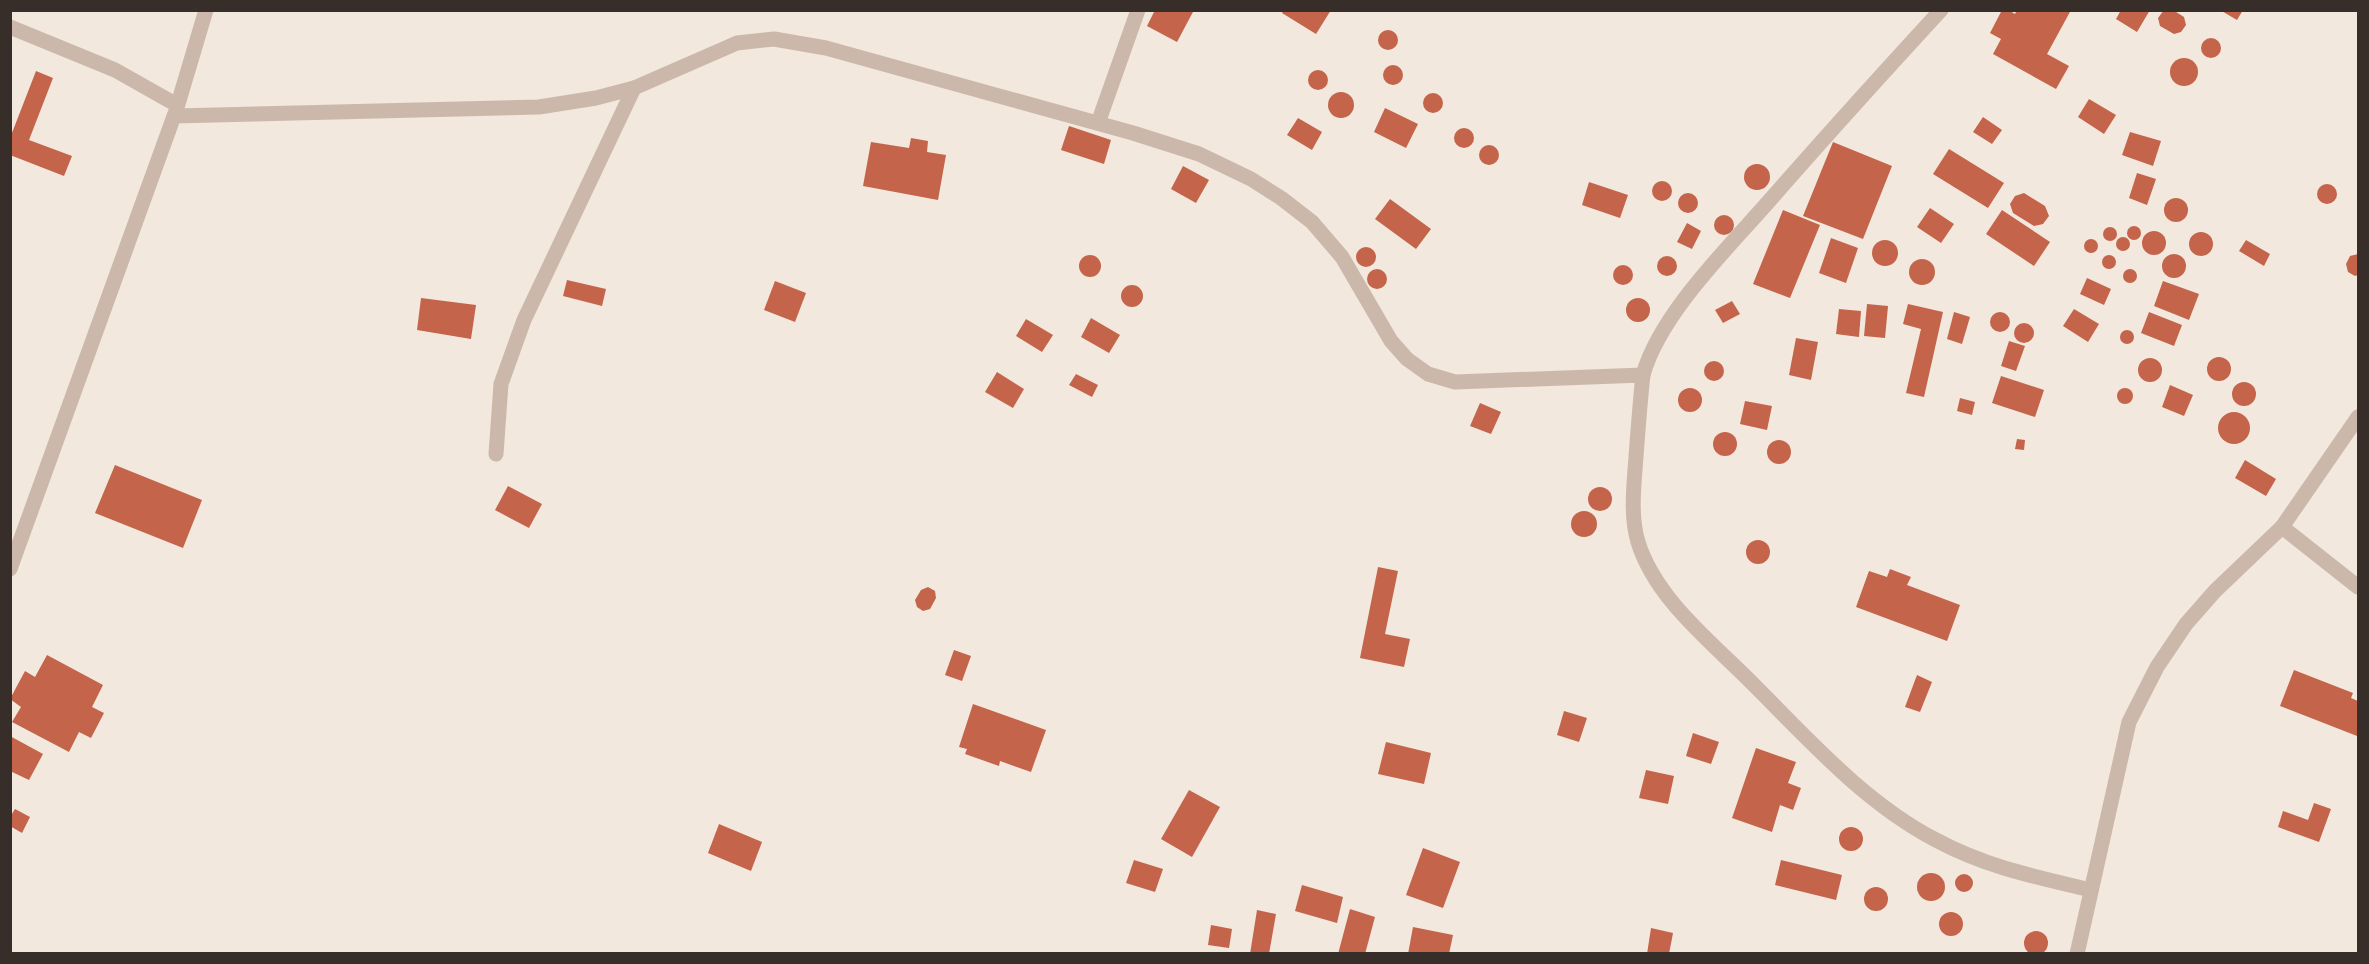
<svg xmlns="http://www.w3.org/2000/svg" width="2369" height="964" viewBox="0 0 2369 964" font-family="Jost,sans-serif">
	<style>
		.building { fill: #c4644a }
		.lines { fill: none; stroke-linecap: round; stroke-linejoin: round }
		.street { stroke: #cbb8aa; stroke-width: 15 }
	</style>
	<rect width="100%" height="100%" fill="#f2e8de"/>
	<g class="building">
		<path d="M1155 10H1194L1177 42 1147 26Z"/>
		<path d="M1283 10H1331L1316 34 1282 13Z"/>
		<path d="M2002 10H2008L2015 14 2017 10H2071L2047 54 2069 66 2056 89 1993 54 2001 39 1990 33Z"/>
		<path d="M2121 10H2150L2137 32 2116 19Z"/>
		<path d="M2164 10H2173L2184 17 2186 25 2181 32 2174 34 2160 26 2158 18Z"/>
		<path d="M2220 10H2243L2237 20Z"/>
		<circle cx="1388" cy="40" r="10"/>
		<circle cx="2211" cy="48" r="10"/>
		<circle cx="2184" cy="72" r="14"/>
		<circle cx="1393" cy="75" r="10"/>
		<circle cx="1318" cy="80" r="10"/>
		<path d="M36 71 53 78 29 140 72 156 64 176 10 155V138Z"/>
		<circle cx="1341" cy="105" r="13"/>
		<circle cx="1433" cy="103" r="10"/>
		<path d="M2089 99 2116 115 2104 134 2078 117Z"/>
		<path d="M1385 108 1418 124 1406 148 1374 132Z"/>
		<path d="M1983 117 2002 130 1992 144 1973 132Z"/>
		<path d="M1298 118 1322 132 1312 150 1287 135Z"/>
		<path d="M1069 126 1111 140 1104 164 1061 150Z"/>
		<circle cx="1464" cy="138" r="10"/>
		<path d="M2130 132 2161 141 2153 166 2122 155Z"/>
		<path d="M911 138 928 141 927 152 946 155 938 200 863 186 871 142 909 148Z"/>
		<path d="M1833 142 1892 166 1863 239 1803 216Z"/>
		<circle cx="1489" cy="155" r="10"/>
		<path d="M1949 149 2004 183 1988 208 1933 174Z"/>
		<circle cx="1757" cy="177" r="13"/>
		<path d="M1183 166 1209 180 1196 203 1171 189Z"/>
		<path d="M2137 173 2156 179 2147 205 2129 198Z"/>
		<circle cx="1662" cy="191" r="10"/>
		<path d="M1589 182 1628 195 1620 218 1582 205Z"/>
		<circle cx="2327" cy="194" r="10"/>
		<circle cx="1688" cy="203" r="10"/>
		<path d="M2024 193 2045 206 2049 216 2043 224 2034 226 2013 213 2010 204 2015 196Z"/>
		<circle cx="2176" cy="210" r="12"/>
		<path d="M1390 199 1431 229 1416 249 1375 219Z"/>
		<path d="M1930 208 1954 224 1941 243 1917 227Z"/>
		<path d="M1783 210 1820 225 1790 298 1753 284Z"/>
		<path d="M2002 210 2050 242 2034 266 1986 234Z"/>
		<circle cx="1724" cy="225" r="10"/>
		<path d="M1687 223 1701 231 1692 249 1677 242Z"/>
		<circle cx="2134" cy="233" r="7"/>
		<circle cx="2110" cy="234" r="7"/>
		<circle cx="2154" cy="243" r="12"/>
		<circle cx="2201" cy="244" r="12"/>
		<circle cx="2123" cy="244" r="7"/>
		<path d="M1831 238 1858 248 1846 283 1819 273Z"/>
		<circle cx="2091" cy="246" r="7"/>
		<circle cx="1885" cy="253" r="13"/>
		<path d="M2246 240 2270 254 2264 266 2239 251Z"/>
		<circle cx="1366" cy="257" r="10"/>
		<circle cx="2174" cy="266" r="12"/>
		<path d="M2358 254V275L2355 276 2348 272 2346 264 2350 256Z"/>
		<circle cx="1090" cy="266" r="11"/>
		<circle cx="2109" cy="262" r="7"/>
		<circle cx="1667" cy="266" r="10"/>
		<circle cx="1922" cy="272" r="13"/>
		<circle cx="1623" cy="275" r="10"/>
		<circle cx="1377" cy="279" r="10"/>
		<circle cx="2130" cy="276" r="7"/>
		<path d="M2087 278 2111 289 2104 305 2080 294Z"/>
		<path d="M567 280 606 289 602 306 563 296Z"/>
		<path d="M775 281 806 293 795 322 764 310Z"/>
		<path d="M2163 281 2199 294 2189 320 2154 306Z"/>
		<circle cx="1132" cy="296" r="11"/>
		<circle cx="1638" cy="310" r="12"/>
		<path d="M421 298 476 305 471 339 417 330Z"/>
		<path d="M1732 301 1740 314 1723 323 1715 310Z"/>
		<path d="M1867 304 1888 306 1885 338 1864 336Z"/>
		<path d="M1908 304 1943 312 1924 397 1906 393 1921 329 1903 324Z"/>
		<path d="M1839 309 1861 311 1859 337 1836 334Z"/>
		<path d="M2074 309 2099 324 2088 342 2063 326Z"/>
		<path d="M1954 312 1970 317 1962 344 1947 339Z"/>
		<path d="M2149 312 2182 325 2174 346 2141 333Z"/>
		<circle cx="2000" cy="322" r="10"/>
		<path d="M1091 318 1120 335 1109 353 1081 337Z"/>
		<path d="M1026 319 1053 335 1042 352 1016 336Z"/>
		<circle cx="2024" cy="333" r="10"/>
		<circle cx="2127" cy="337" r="7"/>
		<path d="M1796 338 1818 342 1811 380 1789 375Z"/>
		<path d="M2009 341 2025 346 2016 371 2001 366Z"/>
		<circle cx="2219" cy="369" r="12"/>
		<circle cx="2150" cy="370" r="12"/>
		<circle cx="1714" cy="371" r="10"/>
		<path d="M997 372 1024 389 1013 408 985 392Z"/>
		<path d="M1076 374 1098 385 1092 397 1069 385Z"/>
		<path d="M2001 376 2044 390 2035 417 1992 403Z"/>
		<circle cx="2244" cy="394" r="12"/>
		<path d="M2170 385 2193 395 2184 416 2162 407Z"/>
		<circle cx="1690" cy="400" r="12"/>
		<circle cx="2125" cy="396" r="8"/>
		<path d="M1960 398 1975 402 1972 415 1957 411Z"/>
		<path d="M1745 401 1772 406 1767 430 1740 424Z"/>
		<path d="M1480 403 1501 412 1491 434 1470 426Z"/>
		<circle cx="2234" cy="428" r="16"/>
		<circle cx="1725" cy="444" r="12"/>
		<path d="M2017 439 2025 440 2024 450 2015 449Z"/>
		<circle cx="1779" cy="452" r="12"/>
		<path d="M2245 460 2276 479 2266 496 2235 478Z"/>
		<path d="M115 465 202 500 183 548 95 513Z"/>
		<path d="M508 486 542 504 529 528 495 510Z"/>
		<circle cx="1600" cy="499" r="12"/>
		<circle cx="1584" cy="524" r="13"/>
		<circle cx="1758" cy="552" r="12"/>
		<path d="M1378 567 1398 571 1385 634 1410 639 1404 667 1360 658Z"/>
		<path d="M1890 569 1911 577 1907 585 1960 605 1947 641 1856 607 1869 571 1887 577Z"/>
		<path d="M928 587 935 591 936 598 930 609 923 611 917 607 915 600 921 590Z"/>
		<path d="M954 650 971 656 962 681 945 675Z"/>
		<path d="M47 655 103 685 92 707 104 713 91 738 79 732 69 752 12 722 21 707 10 699 25 671 35 677Z"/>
		<path d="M2294 670 2353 693 2351 698 2358 701 2357 736 2280 706Z"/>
		<path d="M1917 675 1932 682 1920 712 1905 707Z"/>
		<path d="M973 704 1046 730 1031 772 1000 761 999 766 965 754 967 749 959 747Z"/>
		<path d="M1564 711 1587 718 1579 742 1557 735Z"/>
		<path d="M1693 733 1719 742 1711 764 1686 756Z"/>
		<path d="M10 736 43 754 29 780 10 771Z"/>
		<path d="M1386 742 1431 753 1424 784 1378 774Z"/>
		<path d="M1756 748 1796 762 1788 783 1801 788 1793 810 1780 805 1772 832 1732 818Z"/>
		<path d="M1646 770 1674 776 1668 804 1639 798Z"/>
		<path d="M1189 790 1220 807 1192 857 1161 839Z"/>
		<path d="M2314 803 2331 809 2319 842 2278 827 2283 811 2308 820Z"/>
		<path d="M15 809 30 817 22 833 10 826V817Z"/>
		<path d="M719 824 762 842 751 871 708 853Z"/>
		<circle cx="1851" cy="839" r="12"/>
		<path d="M1423 848 1460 862 1443 908 1406 895Z"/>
		<path d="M1134 860 1163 869 1155 892 1126 883Z"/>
		<path d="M1781 860 1842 875 1836 900 1775 885Z"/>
		<circle cx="1931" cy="887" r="14"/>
		<circle cx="1964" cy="883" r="9"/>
		<path d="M1302 885 1343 897 1337 923 1295 911Z"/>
		<circle cx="1876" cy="899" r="12"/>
		<path d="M1350 909 1375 917 1365 954H1338Z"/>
		<path d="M1257 910 1276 914 1269 954H1250Z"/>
		<circle cx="1951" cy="924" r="12"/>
		<path d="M1211 925 1232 929 1229 948 1208 945Z"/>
		<path d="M1413 927 1453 935 1449 954H1408Z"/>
		<path d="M1651 928 1673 933 1669 954H1647Z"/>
		<circle cx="2036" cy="943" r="12"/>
	</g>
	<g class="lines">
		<g class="street">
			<path d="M10 27 115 70 177 105"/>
			<path d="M175 114 206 10"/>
			<path d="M1098 123 1138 10"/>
			<path d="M1643 375C1660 314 1728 248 1770 200 1826 136 1883 73 1941 10"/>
			<path d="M496 454 501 384 524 320 634 88"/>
			<path d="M2282 527 2358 587"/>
			<path d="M10 569 174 116 539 107 596 98 634 88 737 43 774 39 826 48 1133 133 1199 154 1251 179 1281 198 1312 222 1342 257 1391 341 1407 359 1428 374 1455 382 1643 375C1640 402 1638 430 1636 457 1634 485 1630 515 1638 542 1656 600 1713 643 1754 685 1810 741 1865 803 1936 840 1986 867 2036 877 2091 890"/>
			<path d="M2077 954 2129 722 2157 667 2186 624 2215 591 2282 527 2358 417"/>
		</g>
	</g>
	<rect width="2369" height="964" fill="none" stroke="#382e29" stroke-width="24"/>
</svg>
